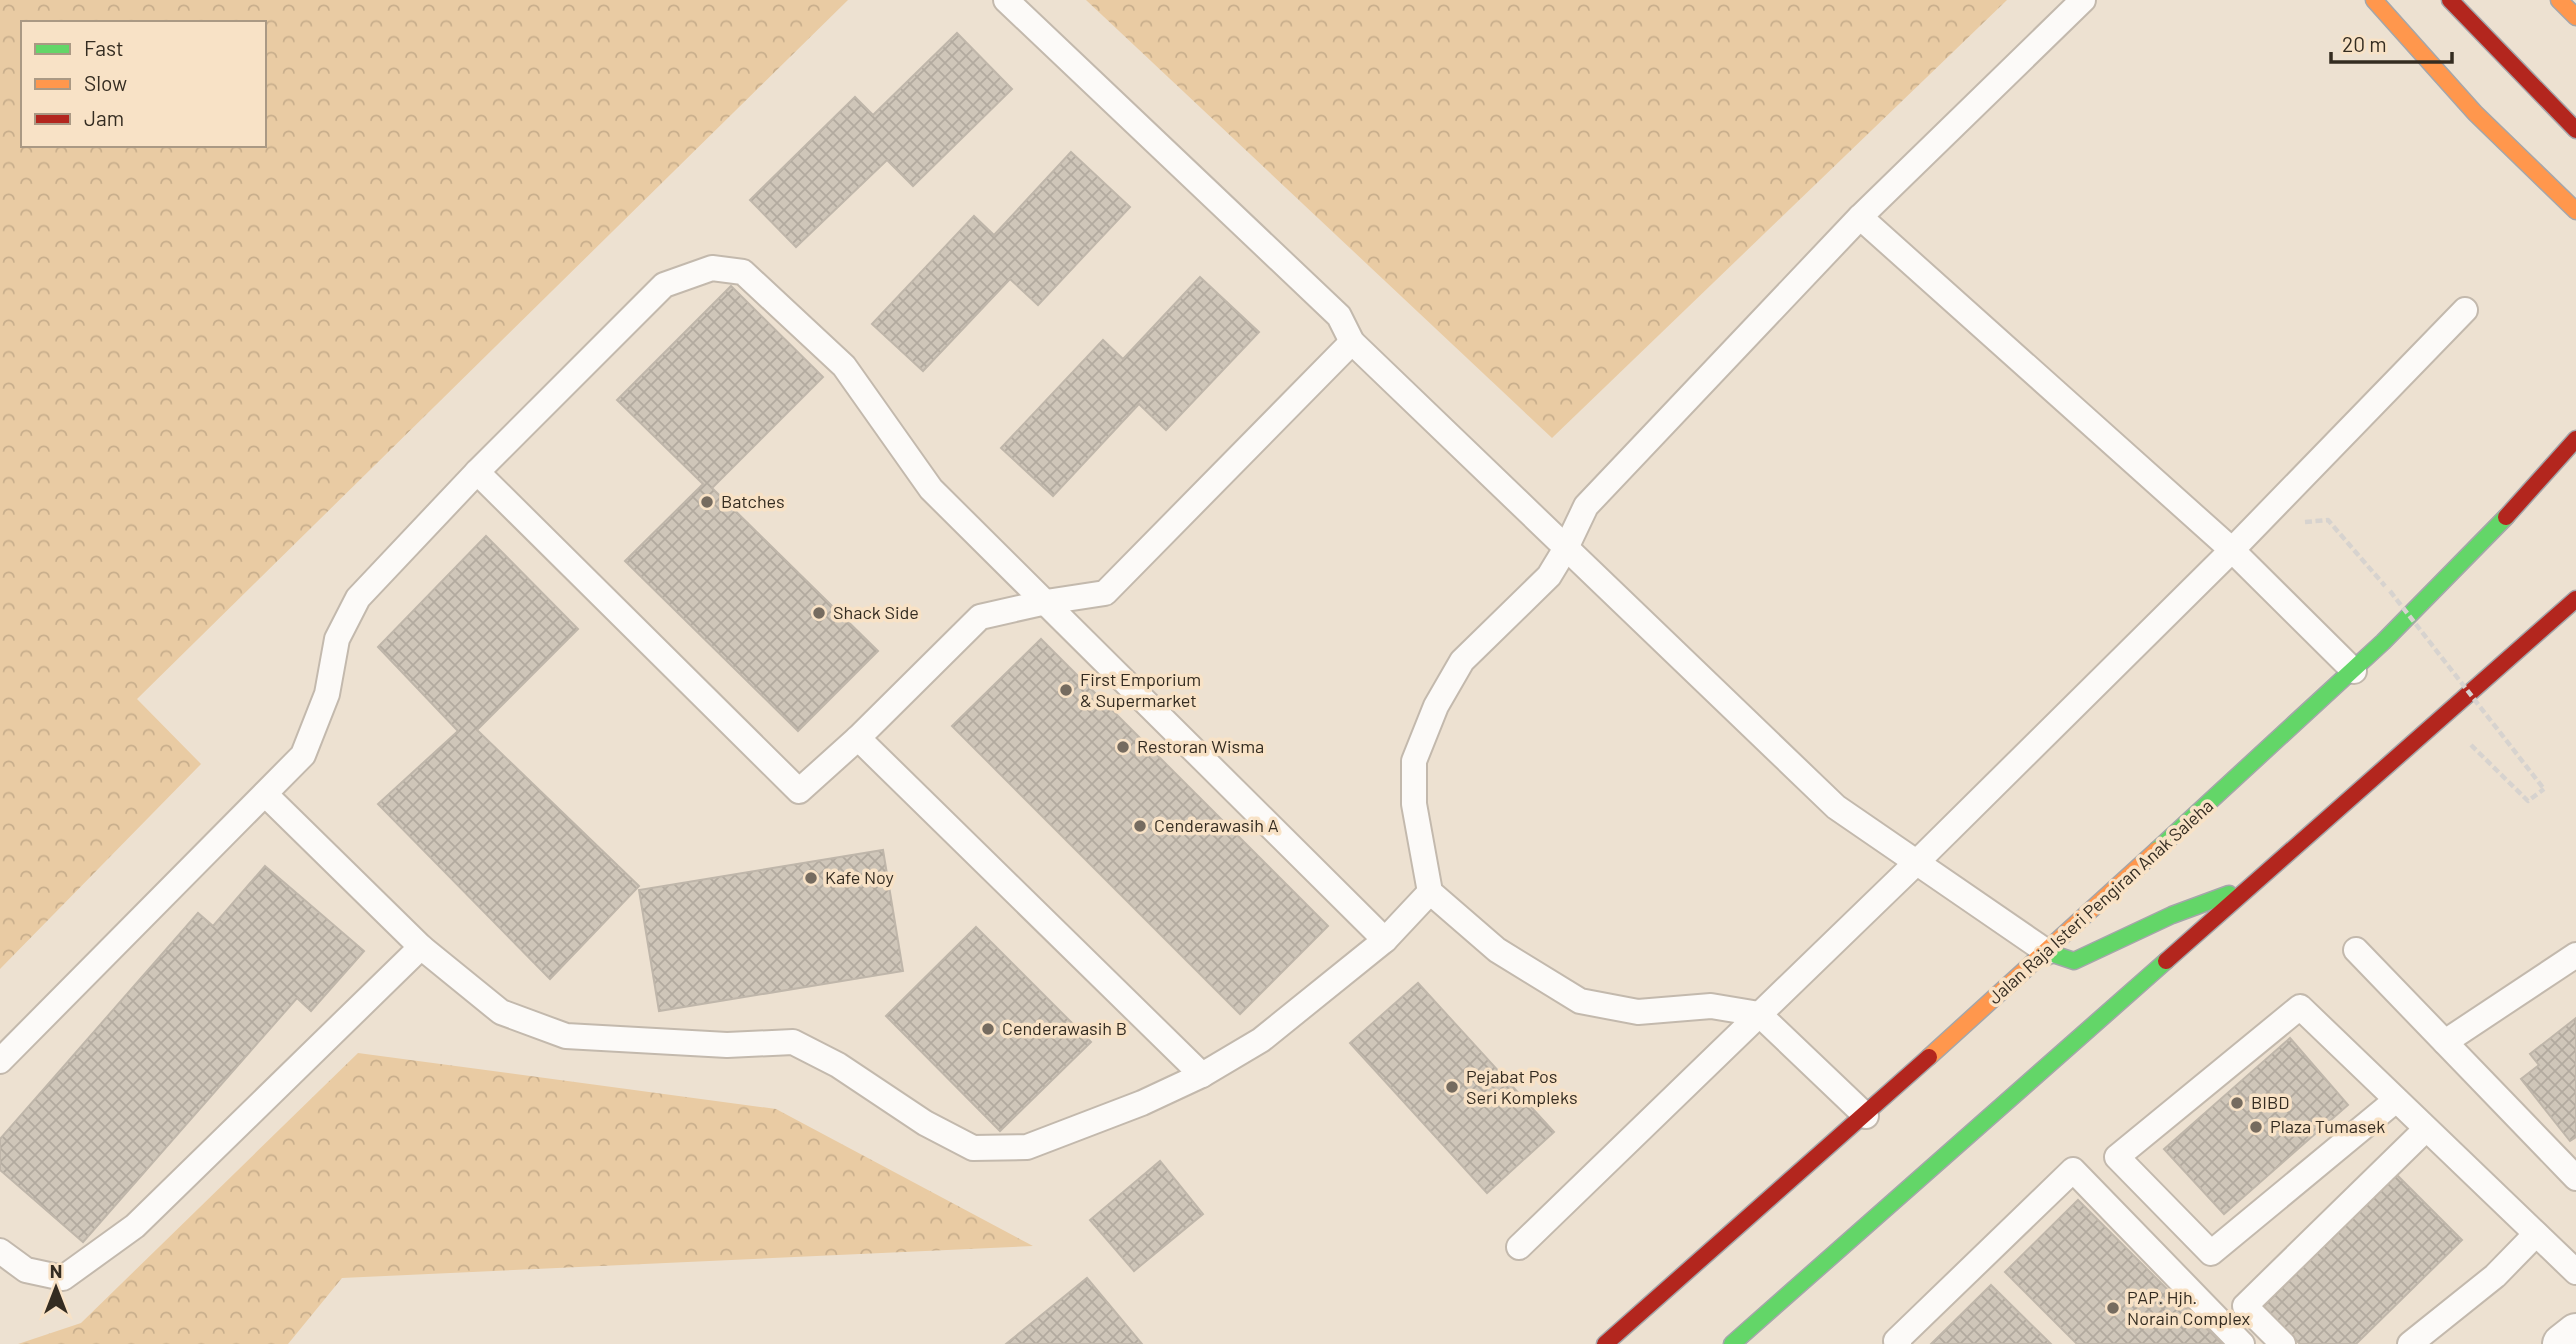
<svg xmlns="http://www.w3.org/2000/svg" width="2576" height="1344" viewBox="0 0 2576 1344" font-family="Barlow,sans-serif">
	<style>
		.forest { fill: url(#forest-crowns); fill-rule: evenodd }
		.building { fill: url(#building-cross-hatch); stroke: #bfb6aa; stroke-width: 2 }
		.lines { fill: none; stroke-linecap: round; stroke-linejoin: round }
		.lane-casing { stroke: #c3b9ad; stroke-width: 28 }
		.street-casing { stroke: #c3b9ad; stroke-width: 42 }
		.fast-casing { stroke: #a4a6aa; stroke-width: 19 }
		.slow-casing { stroke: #a4a6aa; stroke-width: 19 }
		.jam-casing { stroke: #a4a6aa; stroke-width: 19 }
		.path { stroke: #d7d3cf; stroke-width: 4.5; stroke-dasharray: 7 3.5; stroke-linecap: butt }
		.lane { stroke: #fcfaf8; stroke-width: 24 }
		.street { stroke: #fcfaf8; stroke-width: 38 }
		.fast { stroke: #63d668; stroke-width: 16 }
		.slow { stroke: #ff974d; stroke-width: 16 }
		.jam { stroke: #b3261e; stroke-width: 16 }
		.path-bridge { stroke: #d7d3cf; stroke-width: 4.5; stroke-dasharray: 7 3.5; stroke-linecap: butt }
		.poi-dot { fill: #756b5f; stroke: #f8e2c6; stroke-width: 2.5 }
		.labels { text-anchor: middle; stroke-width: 7; stroke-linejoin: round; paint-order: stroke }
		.poi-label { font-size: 18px; fill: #342c21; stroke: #f8e2c6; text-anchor: start }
		.street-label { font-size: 18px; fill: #342c21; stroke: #f8e2c6 }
	</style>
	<defs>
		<pattern id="forest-crowns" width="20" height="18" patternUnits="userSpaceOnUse" patternTransform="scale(1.75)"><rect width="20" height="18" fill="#e9cba3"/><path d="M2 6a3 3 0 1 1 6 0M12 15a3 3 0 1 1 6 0" fill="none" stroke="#c8ae8c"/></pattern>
		<pattern id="building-cross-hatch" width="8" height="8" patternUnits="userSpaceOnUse" patternTransform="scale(1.75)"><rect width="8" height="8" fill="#cfc6b9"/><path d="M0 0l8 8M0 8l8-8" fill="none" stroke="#b2aa9f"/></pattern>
	</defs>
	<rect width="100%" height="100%" fill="#ede1d1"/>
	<g class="forest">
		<path d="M0 0H848L137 699 201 764 0 969ZM23 23H264V145H23Z"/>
		<path d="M1086 0H2007L1552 438Z"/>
		<path d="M358 1053 776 1109 1033 1246 342 1278 288 1344H18L81 1323Z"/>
	</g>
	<g class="building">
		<path d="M957 33 1012 89 913 186 887 160 796 247 750 200 855 97 873 115Z"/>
		<path d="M1071 152 1130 207 1038 305 1010 279 923 371 872 324 974 216 994 235Z"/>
		<path d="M1200 277 1259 332 1166 430 1139 404 1053 496 1001 448 1103 340 1123 359Z"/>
		<path d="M731 286 823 377 712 488 878 651 798 731 625 561 703 484 617 400Z"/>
		<path d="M486 536 578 629 477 730 639 886 550 979 378 804 458 731 378 647Z"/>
		<path d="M1041 639 1328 926 1240 1014 952 726Z"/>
		<path d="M883 850 903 971 659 1011 639 890Z"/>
		<path d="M265 866 364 951 311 1011 297 998 83 1242 0 1170V1139L198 913 213 926Z"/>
		<path d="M976 927 1091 1042 1000 1131 886 1016Z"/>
		<path d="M1418 983 1554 1132 1487 1193 1350 1043Z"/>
		<path d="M2576 1018V1137L2570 1141 2521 1079 2539 1065 2530 1054Z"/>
		<path d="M2290 1038 2348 1105 2224 1214 2164 1149Z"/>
		<path d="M1160 1161 1203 1214 1134 1271 1090 1220Z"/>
		<path d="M2396 1174 2462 1240 2356 1344H2300L2262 1306Z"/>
		<path d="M2078 1200 2222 1344H2077L2005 1272Z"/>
		<path d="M1087 1278 1142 1344H1006Z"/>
		<path d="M1991 1285 2051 1344H1931Z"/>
	</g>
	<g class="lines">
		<defs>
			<g id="lane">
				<path d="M1006 0 1339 316 1352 342 1836 807 2047 952"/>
				<path d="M1860 217 2232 550 2354 671"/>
				<path d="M477 472 799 791 858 738 980 617 1046 602 1105 593 1352 342"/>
				<path d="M858 738 1202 1075"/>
				<path d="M265 794 421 947 501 1012 566 1036 727 1045 793 1042 838 1065 925 1123 973 1148 1027 1147 1142 1103 1202 1075 1261 1040 1385 940 1430 892"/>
				<path d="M2356 950 2576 1178"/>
				<path d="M2445 1042 2576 955"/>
				<path d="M0 1061 303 755 327 694 337 639 358 598 477 472 664 285 712 268 743 272 844 366 931 489 1385 940"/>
				<path d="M2396 1100 2211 1253 2117 1157 2300 1007 2576 1272"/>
				<path d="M1866 1116 1759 1014 1711 1006 1638 1012 1580 1001 1497 950 1430 892 1414 804V761L1436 706 1462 661 1549 576 1566 548 1586 506 1860 217 2083 0"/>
				<path d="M1519 1247 1916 863 2232 550 2465 310"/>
				<path d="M0 1251 26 1270 63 1278 135 1226 421 947"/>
				<path d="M1899 1344 1896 1341 2073 1170 2242 1344"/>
				<path d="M2283 1344 2245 1306 2426 1129"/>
				<path d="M2410 1344 2495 1276 2536 1234"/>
			</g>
			<path id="street" d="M2562 1344 2576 1333"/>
			<g id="fast">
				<path d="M2157 850 2383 642 2506 517"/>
				<path d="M2047 952 2074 961 2172 915 2229 894"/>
				<path d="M1732 1344 2166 961"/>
			</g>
			<g id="slow">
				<path d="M2374 0 2475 113 2576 211"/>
				<path d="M2559 0 2576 17"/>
				<path d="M1929 1057 2157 850"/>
			</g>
			<g id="jam">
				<path d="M2450 0 2576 130"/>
				<path d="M2506 517 2576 439"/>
				<path d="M2166 961 2576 599"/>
				<path d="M1605 1344 1929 1057"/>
			</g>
		</defs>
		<use href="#lane" class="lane-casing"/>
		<use href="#street" class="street-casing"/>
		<use href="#fast" class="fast-casing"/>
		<use href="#slow" class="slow-casing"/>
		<use href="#jam" class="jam-casing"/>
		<g class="path">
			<path d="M2305 522 2328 520 2385 586"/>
			<path d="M2471 745 2528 801 2544 789"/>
		</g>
		<use href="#lane" class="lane"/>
		<use href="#street" class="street"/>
		<use href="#fast" class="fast"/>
		<use href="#slow" class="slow"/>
		<use href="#jam" class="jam"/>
		<path class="path-bridge" d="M2390 591 2544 789"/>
	</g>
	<g class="poi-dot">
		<circle cx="707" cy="502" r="7"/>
		<circle cx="819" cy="613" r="7"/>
		<circle cx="1066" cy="690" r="7"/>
		<circle cx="1123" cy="747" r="7"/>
		<circle cx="1140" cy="826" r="7"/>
		<circle cx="811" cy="878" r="7"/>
		<circle cx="988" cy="1029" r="7"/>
		<circle cx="1452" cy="1087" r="7"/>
		<circle cx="2237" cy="1103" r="7"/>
		<circle cx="2256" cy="1127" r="7"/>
		<circle cx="2113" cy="1308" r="7"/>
	</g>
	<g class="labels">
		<g class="poi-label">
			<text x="721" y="508">Batches</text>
			<text x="833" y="619">Shack Side</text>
			<text x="1080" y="686">First Emporium<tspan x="1080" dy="21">&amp; Supermarket</tspan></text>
			<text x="1137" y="753">Restoran Wisma</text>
			<text x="1154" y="832">Cenderawasih A</text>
			<text x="825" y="884">Kafe Noy</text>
			<text x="1002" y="1035">Cenderawasih B</text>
			<text x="1466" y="1083">Pejabat Pos<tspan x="1466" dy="21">Seri Kompleks</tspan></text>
			<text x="2251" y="1109">BIBD</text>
			<text x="2270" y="1133">Plaza Tumasek</text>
			<text x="2127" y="1304">PAP. Hjh.<tspan x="2127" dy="21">Norain Complex</tspan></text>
		</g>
		<g class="street-label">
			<text transform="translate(2101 902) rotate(-42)" y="6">Jalan Raja Isteri Pengiran Anak Saleha</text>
		</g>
	</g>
	<rect x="21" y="21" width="245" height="126" fill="#f8e2c6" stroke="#aa9984" stroke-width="2"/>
	<rect x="35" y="44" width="35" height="10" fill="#63d668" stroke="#aa9984" stroke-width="2"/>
	<text x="84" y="56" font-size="21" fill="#342c21">Fast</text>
	<rect x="35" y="79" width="35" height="10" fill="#ff974d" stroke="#aa9984" stroke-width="2"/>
	<text x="84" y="91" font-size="21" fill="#342c21">Slow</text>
	<rect x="35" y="114" width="35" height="10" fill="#b3261e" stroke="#aa9984" stroke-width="2"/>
	<text x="84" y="126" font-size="21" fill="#342c21">Jam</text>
	<g transform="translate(56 1288)" stroke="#f8e2c6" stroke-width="5" paint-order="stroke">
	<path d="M0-5L12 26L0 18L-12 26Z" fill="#342c21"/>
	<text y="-10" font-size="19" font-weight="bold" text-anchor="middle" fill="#342c21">N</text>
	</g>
	<path d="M2331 52v10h121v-10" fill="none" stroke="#342c21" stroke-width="3.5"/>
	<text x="2342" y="52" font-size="21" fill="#342c21" stroke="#f8e2c6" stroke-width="5" paint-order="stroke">20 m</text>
</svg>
